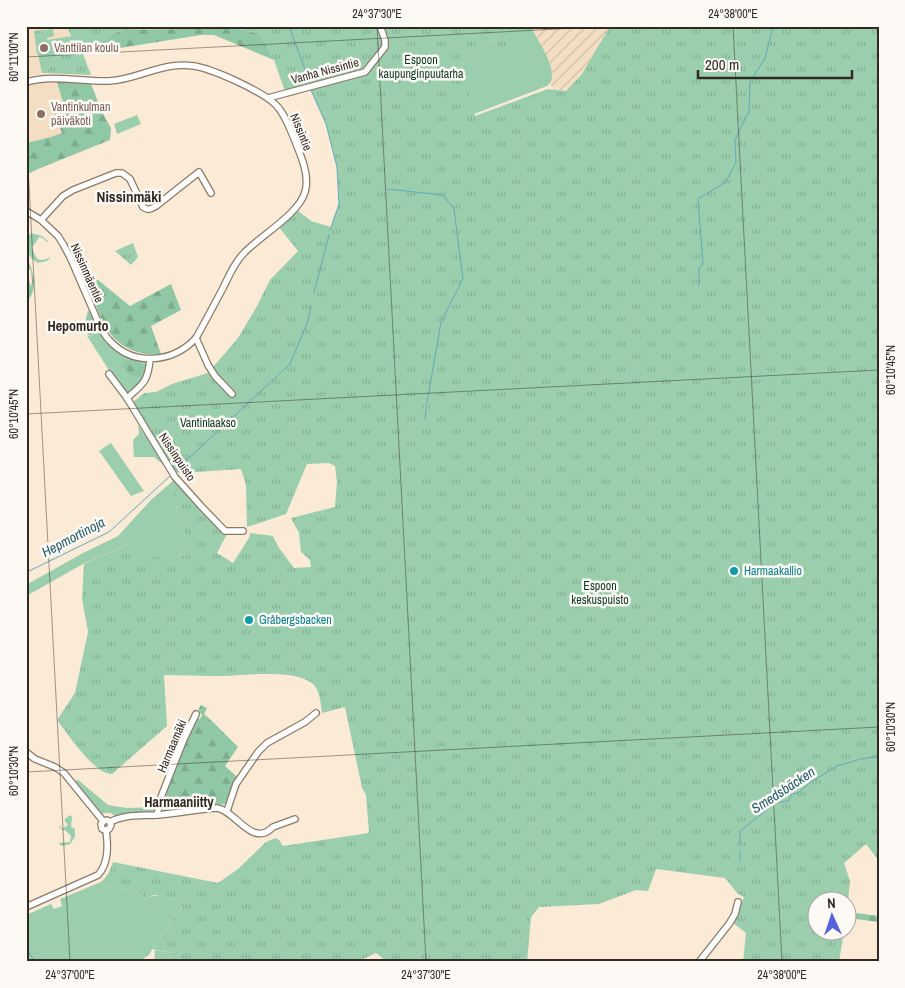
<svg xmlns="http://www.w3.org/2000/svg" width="905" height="988" viewBox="0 0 905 988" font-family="'Archivo Narrow',sans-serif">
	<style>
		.built { fill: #f4dec3 }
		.industrial { fill: url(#industrial-furrows) }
		.green { fill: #9acead }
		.forest { fill: url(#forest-firs) }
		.park { fill: url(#park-tufts) }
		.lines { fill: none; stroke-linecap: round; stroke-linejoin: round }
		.stream { stroke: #64a9bb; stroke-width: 1 }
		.minor-casing { stroke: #8a7b69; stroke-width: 8 }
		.minor { stroke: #fff; stroke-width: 5.5 }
		.ticks { fill: none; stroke: #302a22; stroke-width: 1; stroke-opacity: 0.45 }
		.education-dot { fill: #8d6e63; stroke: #fdf9f5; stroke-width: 2 }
		.culture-dot { fill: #0f9aa8; stroke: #fdf9f5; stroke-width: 2 }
		.labels { text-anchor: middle; stroke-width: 5; stroke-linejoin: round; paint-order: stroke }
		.education-label { font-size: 12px; fill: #785e54; stroke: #fdf9f5; text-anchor: start }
		.park-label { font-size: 12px; fill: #0e3a23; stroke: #fdf9f5 }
		.street-label { font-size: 12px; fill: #302a22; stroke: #fdf9f5 }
		.culture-label { font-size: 12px; fill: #0d838f; stroke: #fdf9f5; text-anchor: start }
		.neighbourhood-label { font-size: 14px; font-weight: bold; fill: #302a22; stroke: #fdf9f5 }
		.water-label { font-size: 14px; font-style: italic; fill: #235b6a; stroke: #fdf9f5 }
		.quarter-label { font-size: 15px; font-weight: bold; fill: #302a22; stroke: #fdf9f5 }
		.neatline { fill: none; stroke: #302a22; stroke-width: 2 }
		.ticks-label { font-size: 12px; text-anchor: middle; fill: #302a22 }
	</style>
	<defs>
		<pattern id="industrial-furrows" width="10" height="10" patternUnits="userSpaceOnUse" patternTransform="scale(1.25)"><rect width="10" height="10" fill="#f4dec3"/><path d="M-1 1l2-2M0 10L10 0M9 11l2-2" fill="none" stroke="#d2bfa7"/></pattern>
		<pattern id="forest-firs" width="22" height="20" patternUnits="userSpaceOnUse" patternTransform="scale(1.25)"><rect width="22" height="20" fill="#90c7a4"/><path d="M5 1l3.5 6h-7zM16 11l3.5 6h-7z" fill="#7cab8d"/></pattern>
		<pattern id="park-tufts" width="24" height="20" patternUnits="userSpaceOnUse" patternTransform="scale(1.25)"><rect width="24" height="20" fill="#9acead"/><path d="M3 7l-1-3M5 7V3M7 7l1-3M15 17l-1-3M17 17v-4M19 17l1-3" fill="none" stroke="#85b195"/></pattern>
	</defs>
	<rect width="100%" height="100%" fill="#fbead5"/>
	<g class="built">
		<path d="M26 26H67L71 36 46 73 26 77Z"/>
		<path d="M41 82H57L63 102 53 107 62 133 51 137 26 143V86Z"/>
	</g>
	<path class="industrial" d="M530 26H610L582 74 566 91 553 89 550 84 553 76 549 60Z"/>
	<g class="green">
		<path d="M504 26H530C537 39 563 75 547 86L474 114 462 64 471 60 484 45 495 41 502 52 513 46Z"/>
		<path d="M71 36 46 73H42L38 54 49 52 47 40Z"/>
		<path d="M137 115 141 124 117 134 114 124Z"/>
		<path d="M31 233 42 236 48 241 47 242 43 238 39 237 36 242 32 247C36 260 38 263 51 257L47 261 38 263C31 260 24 249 26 241 27 238 29 236 31 233Z"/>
		<path d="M90 310 107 341 143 360C145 363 147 363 147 367 148 373 138 389 132 392 131 392 124 392 123 392L87 336 93 335 95 325 88 311Z"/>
		<path d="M138 425 166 467 154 457H134L133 440 139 434Z"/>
		<path d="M111 443 144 491 131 496 99 451Z"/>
		<path d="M174 480V500L188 546V555L143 559 131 543 83 564 28 595 26 585 83 553 118 536 151 500Z"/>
		<path d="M77 779 108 805 127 808 156 807V809L152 812 127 813 115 817C112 812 107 812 102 814L76 782Z"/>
		<path d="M70 815 72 817 71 827 75 829V837L70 844 62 846 58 843 70 842 71 836 65 830H62L59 827 60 826 62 829 68 825 64 820Z"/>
		<path d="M101 882 103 885 143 894 142 899H146C155 892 166 898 176 900L182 908 156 942 149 955 139 962H26V915L51 904 54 909 62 906 60 899Z"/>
		<path d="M155 950 172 953 170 962H154Z"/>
	</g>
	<g class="forest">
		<path d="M213 26C229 26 244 30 260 34L274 60 214 35H201L83 54 101 43 112 34 125 30 178 29Z"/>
		<path d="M57 82 91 84 103 114 111 128 110 140 38 169 26 175V143L51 137 62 133 52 107 63 102Z"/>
		<path d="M26 256C34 273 39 288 26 304V301L30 298 26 295V272L31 287 32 282 31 270 26 268Z"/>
		<path d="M82 265 92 275 130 306 171 284 181 310 151 326 161 354C141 356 121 349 109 332 103 324 99 313 95 303 90 291 84 279 79 267Z"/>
		<path d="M88 311 96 325 93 335H88L84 327Z"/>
		<path d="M128 359 142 364 145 368 141 376 133 377 121 365Z"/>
		<path d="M201 705 207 708 204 714 214 723 238 747 225 766 237 777 225 804 166 811 162 810 161 804 194 721 197 718 200 719 202 715 198 710Z"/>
		<path d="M848 912 879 916V922L848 918Z"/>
	</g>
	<g class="park">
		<path d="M67 26H213L178 29 125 30 112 34 101 43 83 54 91 75 46 73 71 36Z"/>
		<path d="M224 26H504L514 47 502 52 495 41 484 45 471 60 462 64 475 116 548 89 566 91 582 74 610 26H879V861L866 844 844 863 850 881 848 901 818 900V930L844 931 839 962H743L746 933 733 923 744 897 738 894 725 878 656 869 648 891 636 890 599 904 539 907 531 917 527 962H387L376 953 357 962H170L172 953 152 949 156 942 182 908 176 900 155 895 151 896 142 901 143 894 103 885 101 882C108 876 110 871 113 862L218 883 238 869 266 842 276 838 279 840 283 846 369 833 366 795 362 788 345 707 322 713C321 705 320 690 313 684 292 667 240 677 214 676 197 676 181 675 164 675L167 726 112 774C95 775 67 733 57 720L75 693 88 632 82 599 84 564 131 543 143 558 188 555V546L174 500V480L207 515 227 534 217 553 233 563 249 538 250 533 273 536 279 548 294 568 311 567 310 560 301 552 299 533 291 518 335 507 337 482 335 466 329 463 307 464 286 514 247 527 246 485 241 469 182 473 175 472 144 420 132 403 144 393 156 392 172 384 208 373 238 338 256 308 270 280 298 251 278 226 297 210 311 221 331 227 339 204 337 167 326 124 311 90 287 97 274 60 260 34 240 29Z"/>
		<path d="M53 29 54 36 47 38 49 53 37 54 34 31Z"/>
		<path d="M133 243 138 257 131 265 115 251Z"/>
	</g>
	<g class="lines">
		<g class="stream">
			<path d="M289 26 308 78"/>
			<path d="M311 90 326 124 337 167 339 204 330 230"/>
			<path d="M387 189 443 195 454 209 463 279 441 322 427 403"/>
			<path d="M699 285V268L703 264 698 199 726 182 736 162 735 140 749 111 750 82 765 58 773 26"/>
			<path d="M314 293 329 235"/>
			<path d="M425 419 426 410"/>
			<path d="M176 470 290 364 308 321 311 306"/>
			<path d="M27 572 109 532 170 476"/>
			<path d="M740 844V831L775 803 788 801 792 794 798 793 811 782 837 766 861 759 879 756"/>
			<path d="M740 861V851"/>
			<path d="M26 948 35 962"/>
		</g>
		<defs>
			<g id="minor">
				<path d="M26 82C53 74 82 82 109 81 132 80 150 69 172 66 179 65 187 65 194 66 213 69 262 91 276 105 285 114 290 129 295 141 301 156 310 176 305 192 299 214 260 236 244 253 234 263 229 276 223 288 214 305 205 322 196 338 173 363 133 367 109 340 104 335 102 330 99 324L70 257 63 244 58 236 41 220 26 211"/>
				<path d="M268 98 365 72 385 47V40L380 26"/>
				<path d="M41 220 63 196 73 190 116 173H122L130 179 143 207C148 211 151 209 156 206L199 172 211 193"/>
				<path d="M196 338 208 365 215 376 232 394"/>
				<path d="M150 359C148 382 143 384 127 398L175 477 201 506 225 531H243"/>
				<path d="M109 374 127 398"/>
				<path d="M26 752 35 759 55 767 64 773 103 821"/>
				<path d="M227 811 236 784 258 752 267 743 305 722 316 713"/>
				<path d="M157 815 161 797 184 739 196 714"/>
				<path d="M110 822 111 825 109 829 105 830 102 829 101 824 104 821 107 820 110 822C125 814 140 816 157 815 177 813 196 810 216 808 235 809 252 849 273 827L295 819"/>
				<path d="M26 907 98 875C109 863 108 845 106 830"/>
				<path d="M699 962 729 924 735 914 738 902"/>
			</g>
		</defs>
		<use href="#minor" class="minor-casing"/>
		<use href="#minor" class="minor"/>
	</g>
	<path class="ticks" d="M377 26 426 962M733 26 782 962M26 57 614 26M26 128 70 962M26 414 879 370M26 772 879 727"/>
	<g class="education-dot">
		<circle cx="44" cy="48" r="5"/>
		<circle cx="41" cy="114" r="5"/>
	</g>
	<g class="culture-dot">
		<circle cx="734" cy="571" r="5"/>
		<circle cx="249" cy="620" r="5"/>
	</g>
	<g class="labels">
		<g class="education-label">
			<text x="54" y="52">Vanttilan koulu</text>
			<text x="51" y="111">Vantinkulman<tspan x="51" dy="14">päiväkoti</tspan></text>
		</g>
		<g class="park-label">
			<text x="421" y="64">Espoon<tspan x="421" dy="14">kaupunginpuutarha</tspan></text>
			<text x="208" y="427">Vantinlaakso</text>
			<text x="600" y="590">Espoon<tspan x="600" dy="14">keskuspuisto</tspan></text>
		</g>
		<g class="street-label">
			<text transform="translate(325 71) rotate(-15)" y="4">Vanha Nissintie</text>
			<text transform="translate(301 132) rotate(68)" y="4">Nissintie</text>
			<text transform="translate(87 273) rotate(66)" y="4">Nissinmäentie</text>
			<text transform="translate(177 457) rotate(56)" y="4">Nissinpuisto</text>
			<text transform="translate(172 746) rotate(-67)" y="4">Harmaamäki</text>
		</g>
		<g class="culture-label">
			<text x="744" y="575">Harmaakallio</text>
			<text x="259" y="624">Gråbergsbacken</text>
		</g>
		<g class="neighbourhood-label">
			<text x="78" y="331">Hepomurto</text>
			<text x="179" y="807">Harmaaniitty</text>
		</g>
		<g class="water-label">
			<text transform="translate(73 537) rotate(-28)" y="5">Hepmortinoja</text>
			<text transform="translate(783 790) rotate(-33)" y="5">Smedsbäcken</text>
		</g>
		<g class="quarter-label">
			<text x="129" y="202">Nissinmäki</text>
		</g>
	</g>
	<rect width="905" height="988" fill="none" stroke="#fdf9f5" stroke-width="55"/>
	<g transform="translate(832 916) rotate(357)"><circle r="24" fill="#fdf9f5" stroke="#aba6a1"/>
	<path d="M0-4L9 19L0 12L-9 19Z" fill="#5663da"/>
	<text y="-8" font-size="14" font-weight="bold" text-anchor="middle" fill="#302a22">N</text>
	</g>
	<path d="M698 70v8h154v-8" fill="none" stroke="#302a22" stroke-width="2.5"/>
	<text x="705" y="70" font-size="15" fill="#302a22" stroke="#fdf9f5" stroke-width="4" paint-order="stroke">200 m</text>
	<rect x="28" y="28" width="850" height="932" class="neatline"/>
	<g class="ticks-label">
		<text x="377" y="18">24°37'30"E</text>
		<text x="733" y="18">24°38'00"E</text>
		<text transform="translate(14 57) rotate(-90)" y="4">60°11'00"N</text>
		<text transform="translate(891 370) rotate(-90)" y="4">60°10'45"N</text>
		<text transform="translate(14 414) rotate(-90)" y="4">60°10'45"N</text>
		<text transform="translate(891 727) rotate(-90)" y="4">60°10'30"N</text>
		<text transform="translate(14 771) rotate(-90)" y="4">60°10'30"N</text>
		<text x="70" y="979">24°37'00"E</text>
		<text x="426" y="979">24°37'30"E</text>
		<text x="782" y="979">24°38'00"E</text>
	</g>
</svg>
